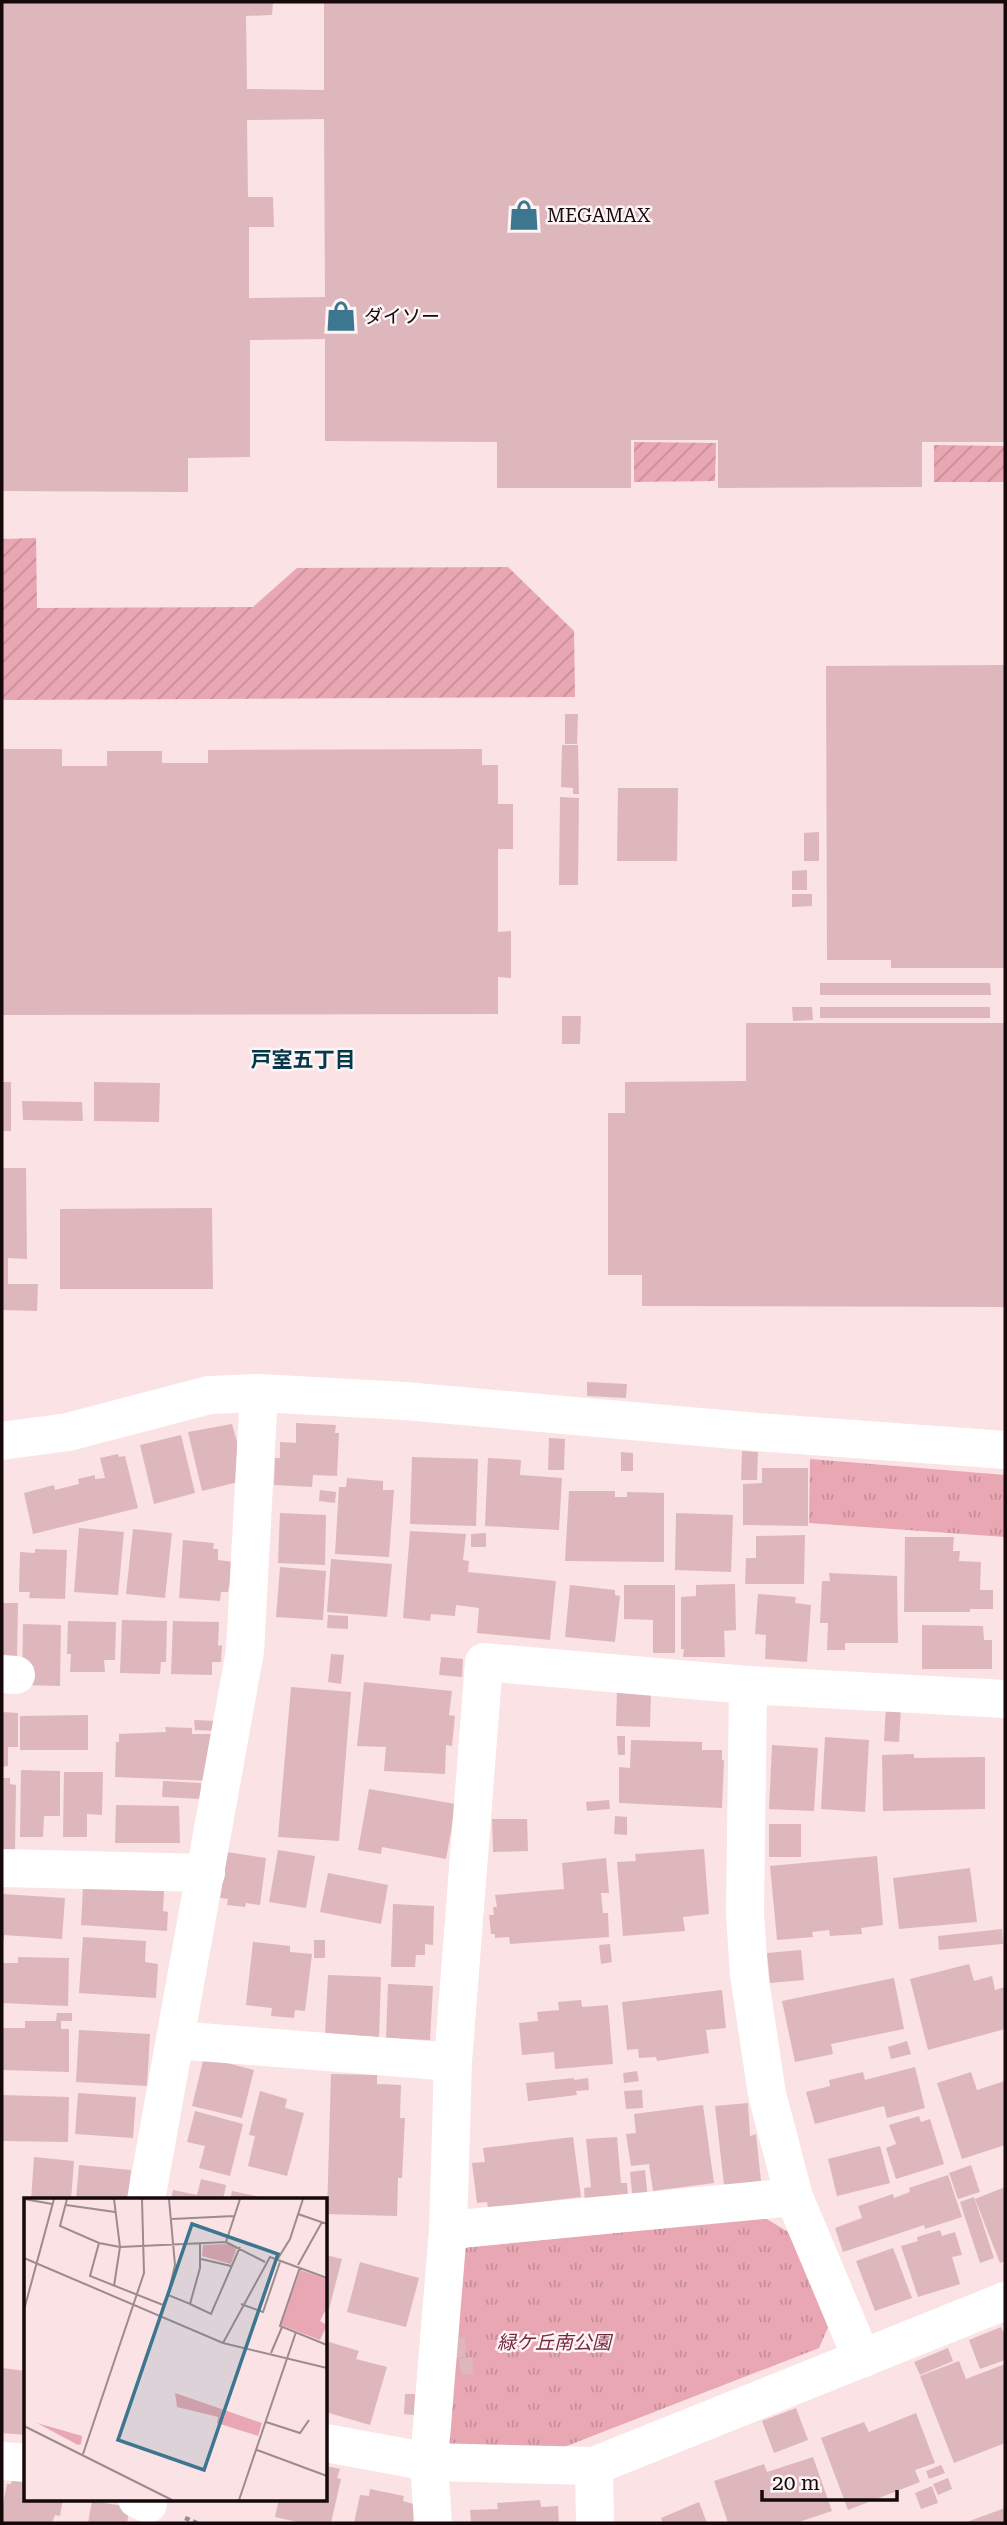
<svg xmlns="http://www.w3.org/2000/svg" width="1007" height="2525" viewBox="0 0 1007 2525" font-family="'Roboto Serif','Noto Sans JP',serif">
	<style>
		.park { fill: url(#park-tufts) }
		.garden { fill: url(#garden-furrows) }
		.building { fill: #deb7bd; fill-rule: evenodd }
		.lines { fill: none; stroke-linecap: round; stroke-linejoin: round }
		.path { stroke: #9e8b8d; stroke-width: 4.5; stroke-dasharray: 5 3.5; stroke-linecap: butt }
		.minor { stroke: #fff; stroke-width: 38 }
		.labels { text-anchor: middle; stroke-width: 5; stroke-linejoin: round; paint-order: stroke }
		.poi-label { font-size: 19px; fill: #15090b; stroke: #fcf4f5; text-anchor: start }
		.park-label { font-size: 19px; font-style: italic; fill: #77293d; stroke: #fcf4f5 }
		.neighbourhood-label { font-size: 21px; font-weight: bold; fill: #033749; stroke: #fcf4f5 }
		.inset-road { fill: none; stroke: #9e8b8e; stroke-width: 2 }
		.view { fill: #3d768f; fill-opacity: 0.15; stroke: #3d768f; stroke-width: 3.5 }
		.inset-edge { fill: none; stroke: #15090b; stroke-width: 3.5 }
	</style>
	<defs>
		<pattern id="park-tufts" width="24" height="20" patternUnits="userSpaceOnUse" patternTransform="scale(1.75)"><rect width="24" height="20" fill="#e8a7b2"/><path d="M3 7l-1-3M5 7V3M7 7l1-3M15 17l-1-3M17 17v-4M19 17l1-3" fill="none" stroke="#c68e98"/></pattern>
		<pattern id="garden-furrows" width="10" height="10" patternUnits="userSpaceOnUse" patternTransform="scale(1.75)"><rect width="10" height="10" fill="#e8a7b2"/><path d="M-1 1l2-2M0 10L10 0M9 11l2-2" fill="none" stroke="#c68e98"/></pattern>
	</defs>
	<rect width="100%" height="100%" fill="#fae2e5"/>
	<g class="park">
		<path d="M810 1459 1005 1475V1537L809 1523Z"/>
		<path d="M765 2218 788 2232 829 2325 819 2348 564 2447 453 2449 445 2438 453 2249Z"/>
	</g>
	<g class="garden">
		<path d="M634 442 716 443 715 481 634 482Z"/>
		<path d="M934 445 1005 446V482H934Z"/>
		<path d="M36 538 37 608 253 607 297 568 508 567 574 631 575 697 2 700V539Z"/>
	</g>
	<g class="building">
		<path d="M2 2H273L272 15 246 16 247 89 324 90V2H1005V442H922V487L718 488V440H631V488H497V442L325 441V339L250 340V457L188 458V492L2 491ZM324 119 325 297 249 298V227H274L273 197H248L247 120Z"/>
		<path d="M1005 665V968H891V960H827L826 666Z"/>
		<path d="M565 714H578L577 744H565Z"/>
		<path d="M562 745H578L579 794H573V788L561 787Z"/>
		<path d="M2 749H62V766H107V751H162V763H208V750L482 749V765H498V804H513V849H498V932L511 931V978L498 977V1014L2 1015Z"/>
		<path d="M618 788H678L677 861H617Z"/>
		<path d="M560 797 579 798 578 885H559Z"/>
		<path d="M819 832V861H804V833Z"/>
		<path d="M807 870V890H792V871Z"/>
		<path d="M792 894H812V906L792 907Z"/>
		<path d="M820 983H990L991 995H820Z"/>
		<path d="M792 1007H812L813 1020 793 1021Z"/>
		<rect x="820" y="1007" width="170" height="11"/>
		<path d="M562 1016H581L580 1044H562Z"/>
		<path d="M746 1023H1005V1307L642 1306V1275H608V1113H625V1082L746 1081Z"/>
		<rect x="2" y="1082" width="9" height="49"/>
		<path d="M94 1082 160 1083 159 1122 94 1121Z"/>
		<path d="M22 1101 82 1102 83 1121 23 1120Z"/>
		<path d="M2 1168H26L27 1259 8 1258V1284H38L37 1311 2 1310Z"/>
		<path d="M212 1208 213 1289H60V1209Z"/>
		<path d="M587 1382 627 1384 626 1398 587 1396Z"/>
		<path d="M296 1423 336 1425 335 1433H339L337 1476 313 1475 312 1487 274 1485 275 1458H280V1442L296 1443Z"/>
		<path d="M232 1424 239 1449 238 1482 202 1491 188 1432Z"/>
		<path d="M181 1435 195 1493 154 1504 140 1445Z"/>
		<path d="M549 1438 565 1439 564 1470H548Z"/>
		<path d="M742 1451 758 1452 757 1480H741Z"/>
		<path d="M621 1452 633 1453V1471H621Z"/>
		<path d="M118 1454 119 1457 125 1456 138 1508 33 1534 24 1493 54 1485 55 1490 79 1484 78 1479 95 1475V1479L105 1478 100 1458Z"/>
		<path d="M412 1457 478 1459 476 1526 410 1524Z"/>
		<path d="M488 1458 521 1460 520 1475 562 1478 559 1530 485 1526Z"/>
		<path d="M762 1468H808V1526L743 1525V1484L762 1483Z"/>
		<path d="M347 1478 383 1481V1490H394L389 1557 335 1554 339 1487H346Z"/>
		<path d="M320 1490 336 1492 335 1503 319 1501Z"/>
		<path d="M569 1491H615V1497H627V1492L664 1493V1562L565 1561Z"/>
		<path d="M280 1513 326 1515 325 1565 278 1563Z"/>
		<path d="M676 1513 733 1515 731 1572 675 1570Z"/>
		<path d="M79 1528 124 1532 118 1595 74 1592Z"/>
		<path d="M133 1529 172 1533 165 1598 126 1594Z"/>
		<path d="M410 1531 466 1534 463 1560 469 1561 468 1572 556 1581 550 1640 477 1633 479 1608 456 1605 455 1616 431 1614 430 1621 403 1618Z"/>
		<path d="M486 1533V1547H471V1534Z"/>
		<path d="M805 1535 804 1584H745L746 1558H756V1536Z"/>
		<path d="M905 1537H954L953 1551H960L959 1561 981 1562 980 1590H993V1609H970V1612H904Z"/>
		<path d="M183 1540 214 1543 213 1549H218V1560L234 1562 233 1586H229L228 1592H221L220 1601 179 1598Z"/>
		<path d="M35 1549 67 1550 65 1599 29 1598 30 1592H19L20 1552 35 1553Z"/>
		<path d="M331 1559 392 1564 387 1617 327 1612Z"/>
		<path d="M280 1567 326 1571 323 1620 276 1617Z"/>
		<path d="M829 1573 897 1576 898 1643H845V1650H827L828 1623H820L822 1581H830Z"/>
		<path d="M735 1584 736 1630 724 1631 725 1657H683L684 1649H681V1597L696 1596V1585Z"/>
		<path d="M570 1585 615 1590V1595L620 1596 615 1642 565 1637Z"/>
		<path d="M624 1585H675V1653H653V1620L624 1619Z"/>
		<path d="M758 1594 796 1597 795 1603 811 1605 807 1662 765 1659 766 1635 755 1634Z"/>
		<path d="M2 1603H18L17 1659 2 1658Z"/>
		<path d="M328 1615 348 1616V1629L327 1628Z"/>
		<path d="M122 1620 167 1621 166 1662H161L160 1674 120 1673Z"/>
		<path d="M68 1621 116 1622 115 1660H104L105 1672H70L71 1654H67Z"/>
		<path d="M173 1621 219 1622 218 1646 222 1645 221 1662H212V1675L171 1674Z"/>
		<path d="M23 1624 61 1625 60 1686 22 1685Z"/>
		<path d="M922 1625 983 1626 984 1640H992V1669H922Z"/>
		<path d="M331 1654 344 1655 341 1684 328 1682Z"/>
		<path d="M441 1657 463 1659 462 1677 439 1675Z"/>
		<path d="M364 1682 452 1691 449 1715 455 1716 452 1746 446 1745 445 1774 384 1771 386 1747 357 1746Z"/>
		<path d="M291 1687 351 1692 339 1841 278 1837Z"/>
		<path d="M617 1690 651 1691 650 1727 616 1726Z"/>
		<path d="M886 1706 901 1707 899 1742 884 1741Z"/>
		<path d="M2 1712 18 1713V1747H8V1766L2 1767Z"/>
		<path d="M88 1715V1750H20V1716Z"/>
		<path d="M194 1720 218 1721V1731L195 1730Z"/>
		<path d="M165 1727 192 1728V1734H211L210 1781 115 1777 116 1742H119V1734L166 1732Z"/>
		<path d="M617 1736H625V1755H618Z"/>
		<path d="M825 1737 869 1740 865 1812 821 1809Z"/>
		<path d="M631 1740 702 1742V1750H722V1760H724L722 1808 619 1803V1767L630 1768Z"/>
		<path d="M772 1745 818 1748 814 1811 769 1809Z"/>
		<path d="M914 1754V1758L985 1757V1809L883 1811 882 1755Z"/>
		<path d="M21 1770 60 1771V1816H44L43 1837H20Z"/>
		<path d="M64 1772H103L102 1815 87 1814V1837H63Z"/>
		<path d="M2 1778H10V1784L16 1785 15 1852H2Z"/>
		<path d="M163 1781 201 1783V1799L162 1797Z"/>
		<path d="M369 1789 456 1804 446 1859 382 1847 381 1854 358 1850Z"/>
		<path d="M609 1800 610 1809 587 1811 586 1802Z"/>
		<path d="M116 1805 179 1806 180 1843H115Z"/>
		<path d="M615 1816 627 1817V1835L614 1834Z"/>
		<path d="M492 1819H527L528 1851 493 1852Z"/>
		<rect x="769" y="1824" width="32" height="33"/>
		<path d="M704 1849 709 1914 683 1917 685 1931 623 1936 617 1862 636 1861 635 1854Z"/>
		<path d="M278 1850 315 1856 306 1908 269 1902Z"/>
		<path d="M227 1852 266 1858 260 1905 246 1903 245 1907 227 1905 228 1899 220 1898Z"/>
		<path d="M877 1856 883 1925 861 1928 862 1934 830 1936 829 1930 812 1932 813 1937 777 1940 770 1866Z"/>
		<path d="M606 1858 609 1893H601L603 1913H608L609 1937 510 1944 509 1937 495 1938V1934H491L489 1915H494L493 1907H497L495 1895 564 1889 562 1863Z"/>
		<path d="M970 1868 977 1922 899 1929 893 1878Z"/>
		<path d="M328 1873 388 1885 381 1924 320 1912Z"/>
		<path d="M83 1887 164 1891 163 1911 168 1912 167 1931 81 1925Z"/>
		<path d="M2 1894 65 1898 62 1939 4 1935V1940H2Z"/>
		<path d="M393 1904 434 1906 433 1945 425 1944V1955H416L415 1967H391Z"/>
		<path d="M1002 1929 1003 1944 939 1950 938 1936Z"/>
		<path d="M83 1937 146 1941 145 1962 158 1964 156 1998 79 1993Z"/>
		<rect x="314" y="1940" width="11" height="18"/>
		<path d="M253 1942 290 1946V1952L312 1954 305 2011 295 2010 294 2018 271 2016 272 2008 246 2005Z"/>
		<path d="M610 1944 612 1962 601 1964 599 1945Z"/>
		<path d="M801 1950 804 1980 770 1983 767 1953Z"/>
		<path d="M18 1957 69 1958 68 2006 2 2003V1963H18Z"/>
		<path d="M969 1964 974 1981 992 1976 995 1990 1005 1987V2029L928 2050 910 1979Z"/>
		<path d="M328 1975 381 1977 379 2037 325 2035Z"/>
		<path d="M894 1978 904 2029 831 2044 833 2054 795 2062 782 2001Z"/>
		<path d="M388 1984 433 1986 430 2040 386 2038Z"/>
		<path d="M722 1990 726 2028 706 2030 709 2053 657 2061 656 2057 639 2058 638 2049 627 2050 622 2002Z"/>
		<path d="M581 2000 582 2007 608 2005 613 2064 555 2069 554 2052 522 2055 519 2023 538 2021 537 2012 559 2010 558 2002Z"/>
		<path d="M57 2013H72V2021H61V2029H69V2072L2 2070V2028H25V2021H56Z"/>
		<path d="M79 2030 150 2034 147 2086 76 2082Z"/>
		<path d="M907 2041 911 2054 891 2059 888 2047Z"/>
		<path d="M204 2057 254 2070 242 2118 192 2106Z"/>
		<path d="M915 2067 925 2108 887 2118 884 2106 815 2124 806 2092 830 2086 829 2080 863 2072 865 2080Z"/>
		<path d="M637 2071 639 2081 624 2083 623 2073Z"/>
		<path d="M971 2072 977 2090 1005 2081V2145L962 2159 937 2083Z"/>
		<path d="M331 2074 377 2075V2084L401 2085 400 2118H405L402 2178H398L397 2216 327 2214Z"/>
		<path d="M574 2078V2080L588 2078 589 2090 576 2091 577 2095 528 2101 526 2083Z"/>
		<path d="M642 2090 643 2108 626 2109 624 2091Z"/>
		<path d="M260 2091 287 2099 285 2108 304 2113 287 2176 248 2166 255 2136 249 2135Z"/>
		<path d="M78 2093 136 2097 133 2138 75 2134Z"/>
		<path d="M2 2095 69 2097 68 2142 2 2141Z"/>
		<path d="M748 2103 750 2136 756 2134 761 2181 724 2185 715 2106Z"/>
		<path d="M703 2105 714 2183 653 2191 649 2164 631 2166 626 2134 636 2133 634 2114Z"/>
		<path d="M195 2111 243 2124 230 2176 199 2168 205 2146 187 2142Z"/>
		<path d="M919 2116 921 2122 930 2119 944 2164 896 2179 886 2148 896 2144 889 2125Z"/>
		<path d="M573 2137 581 2197 488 2208 487 2202 477 2203 472 2163 485 2162 483 2148Z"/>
		<path d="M617 2137 621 2183H627L628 2200 585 2203 584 2188 591 2187 586 2139Z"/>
		<path d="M880 2146 890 2183 837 2196 828 2159Z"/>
		<path d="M34 2157 74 2161 71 2200H31Z"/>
		<path d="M79 2165 131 2170 128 2200H76Z"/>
		<path d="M971 2165 980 2192 958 2199 949 2173Z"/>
		<path d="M645 2170 648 2201 633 2203 630 2172Z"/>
		<path d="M948 2175 962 2217 925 2229 924 2225 843 2252 835 2228 862 2218 858 2206 893 2194 894 2198 910 2192 909 2188Z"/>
		<path d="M201 2179 226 2185 223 2200H171L173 2190 197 2195Z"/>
		<path d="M1005 2187V2261L1000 2263 975 2199Z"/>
		<path d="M232 2191 266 2198V2200H230Z"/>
		<path d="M974 2197 994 2258 980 2263 960 2202Z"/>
		<path d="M940 2230 942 2236 955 2232 962 2255 952 2257 960 2284 918 2297 901 2246 918 2241 917 2237Z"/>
		<path d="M893 2248 912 2298 875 2311 856 2261Z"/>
		<path d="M326 2255 342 2259 329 2309 326 2308Z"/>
		<path d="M360 2262 419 2278 406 2327 347 2312Z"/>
		<path d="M1001 2327 1005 2336V2360L980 2369 969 2340Z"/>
		<path d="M465 2337 466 2357 454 2358 453 2338Z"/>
		<path d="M326 2341 359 2351 356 2359 387 2367 370 2425 329 2413 326 2424Z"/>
		<path d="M948 2348 953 2361 920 2375 914 2362Z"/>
		<path d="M472 2357 474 2374 461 2375 459 2359Z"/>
		<path d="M959 2361 966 2379 1005 2364V2443L954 2463 920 2376Z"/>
		<path d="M2 2368 26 2371V2435L2 2433Z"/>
		<path d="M405 2394H415L414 2415 404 2414Z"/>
		<path d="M796 2408 808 2440 774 2453 762 2421Z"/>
		<path d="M916 2413 935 2463 915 2470 920 2482 848 2510 821 2438 864 2422 869 2432Z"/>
		<path d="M813 2457 832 2511 796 2523H728L714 2481 764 2464 767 2472Z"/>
		<path d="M941 2465 945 2473 929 2479 926 2471Z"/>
		<path d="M326 2466 340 2469 337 2478 341 2479 331 2523H302L275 2517 279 2499H326Z"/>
		<path d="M948 2478 952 2489 938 2495 933 2484Z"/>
		<path d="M12 2479 26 2483V2499H63L60 2516 55 2515 52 2523H2V2508L7 2484H11Z"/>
		<path d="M932 2486 938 2503 921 2509 915 2493Z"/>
		<path d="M370 2489 404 2496 403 2501 417 2505 413 2523H354L360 2495 369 2496Z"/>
		<path d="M540 2500 541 2507 558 2506 559 2523H471L470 2510 498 2509 497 2503Z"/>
		<path d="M92 2501 130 2507 127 2523H88Z"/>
		<path d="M699 2502 707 2523H663L661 2518Z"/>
		<path d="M1005 2508V2523H964Z"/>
	</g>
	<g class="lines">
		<path class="path" d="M185 2518 197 2523"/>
		<g class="minor">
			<path d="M2 1441 68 1432 209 1395 259 1393 405 1401 757 1432 1005 1450"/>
			<path d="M2 1674 16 1675"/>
			<path d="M2 1868 206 1873"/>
			<path d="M175 2040 453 2062"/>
			<path d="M146 2200 245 1651 259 1393"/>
			<path d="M448 2230 794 2197"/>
			<path d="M862 2359 794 2197 767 2094 749 1974 745 1914 748 1685 1005 1699"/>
			<path d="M326 2443 429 2462 594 2466 1005 2301"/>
			<path d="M2 2461 26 2463"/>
			<path d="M594 2466 595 2523"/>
			<path d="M137 2499 148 2504"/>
			<path d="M433 2523 429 2462 448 2230 453 2062 484 1662 748 1685"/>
		</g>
	</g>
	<defs>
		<symbol id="shop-bare" viewBox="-9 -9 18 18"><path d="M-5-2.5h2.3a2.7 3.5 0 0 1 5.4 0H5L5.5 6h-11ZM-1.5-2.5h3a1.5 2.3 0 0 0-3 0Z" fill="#3d768f" stroke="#fcf4f5" stroke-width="2.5" paint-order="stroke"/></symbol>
	</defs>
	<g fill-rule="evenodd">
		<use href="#shop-bare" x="502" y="193" width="44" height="44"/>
		<use href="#shop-bare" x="319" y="294" width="44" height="44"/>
	</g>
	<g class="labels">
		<g class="poi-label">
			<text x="547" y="222">MEGAMAX</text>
			<text x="364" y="323">ダイソー</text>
		</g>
		<g class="park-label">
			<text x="554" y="2349">緑ケ丘南公園</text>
		</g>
		<g class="neighbourhood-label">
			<text x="303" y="1067">戸室五丁目</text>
		</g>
	</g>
	<g transform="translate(24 2198)">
		<rect width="303" height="303" fill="#fae2e5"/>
		<path d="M204 46 213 49 207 66 178 58 179 47ZM276 72 303 81V109L296 123 303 127 296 142 257 127Z" fill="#e8a7b2"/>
		<path d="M151 195 238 225 234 238 193 225 194 219 153 209ZM13 225 58 238 57 246 54 247Z" fill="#e8a7b2"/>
		<path class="inset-road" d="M0 1 28 6M43 1 36 28 75 45 96 49 202 44 241 64M90 1 96 49 90 88M145 1 151 67 144 97 166 106 176 70V45M42 7 91 14M274 16 303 26M148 21 210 18M202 44 216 1M75 45 66 78 139 107 144 97M0 60 199 145 303 170M177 61 207 68M253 62 266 41 279 1M274 67 298 24M276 69 256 128 303 147M166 106 187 116 216 49M217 106 239 114 256 64M0 112 30 1M199 145 246 59 303 80M247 155 258 129M242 224 276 235 285 222M0 228 148 302M233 252 303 278M59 256 120 75 118 1M215 302 272 134"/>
		<path class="view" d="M168 26 254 56 180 272 94 242Z"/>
		<rect width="303" height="303" class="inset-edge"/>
	</g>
	<rect width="1007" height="2525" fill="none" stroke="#15090b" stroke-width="7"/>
	<path d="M762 2490v10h135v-10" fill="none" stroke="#15090b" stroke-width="3.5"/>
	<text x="772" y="2490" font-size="21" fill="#15090b" stroke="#fcf4f5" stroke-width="5" paint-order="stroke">20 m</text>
</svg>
